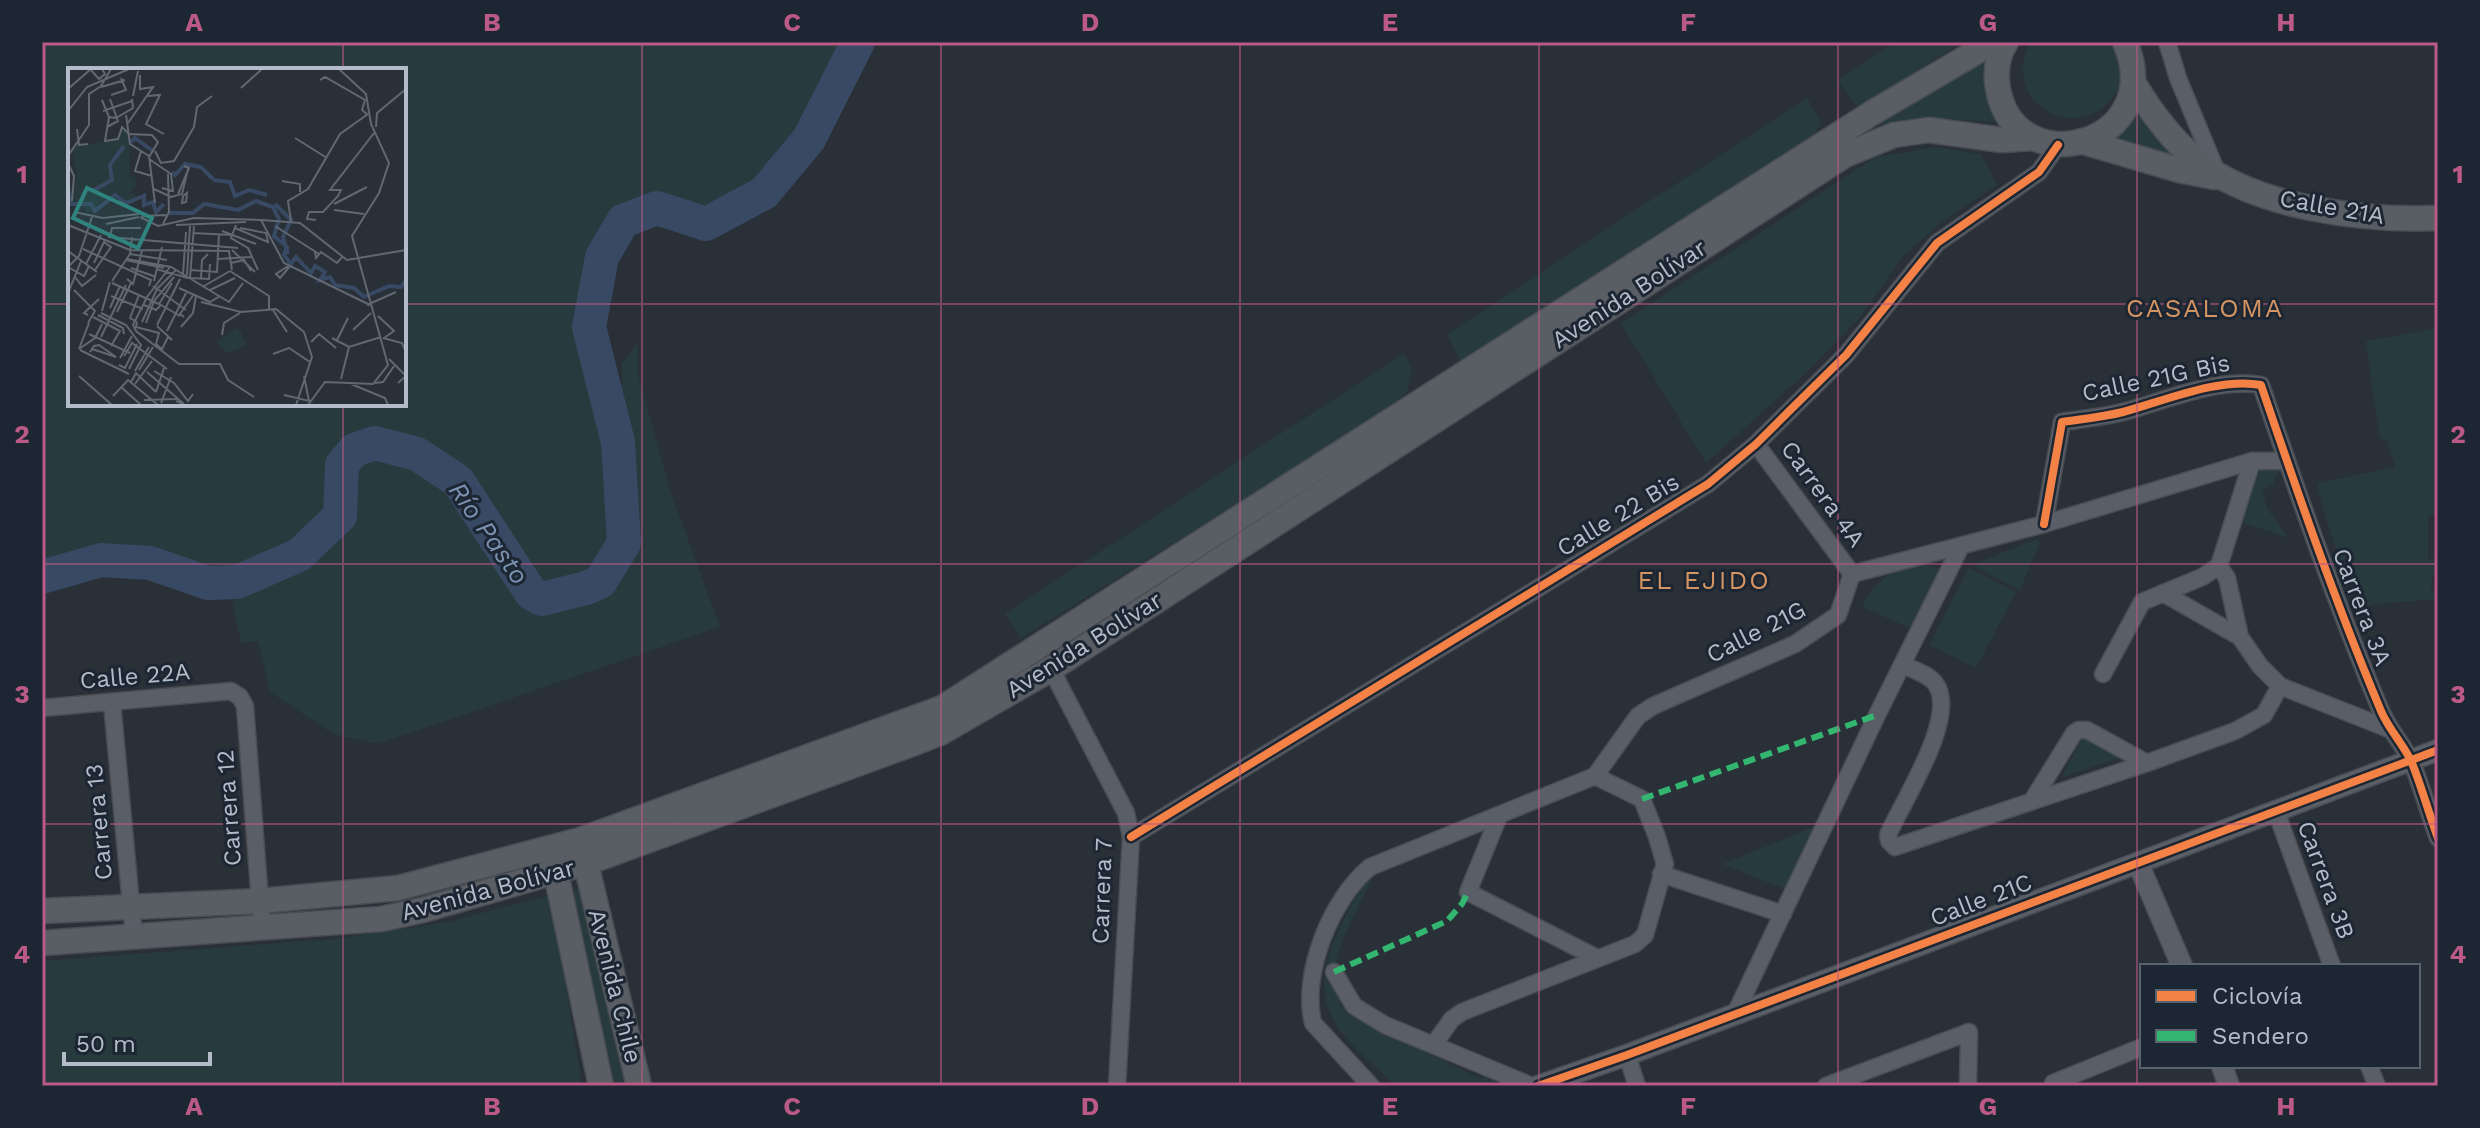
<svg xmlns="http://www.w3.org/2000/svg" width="2480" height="1128" viewBox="0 0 2480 1128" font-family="'Work Sans',sans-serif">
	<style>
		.green { fill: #273a3e; fill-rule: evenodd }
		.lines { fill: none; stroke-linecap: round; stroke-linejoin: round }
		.river { stroke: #384963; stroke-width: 34 }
		.minor-casing { stroke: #484c53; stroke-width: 19 }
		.tertiary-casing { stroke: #484c53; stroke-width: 23 }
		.secondary-casing { stroke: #484c53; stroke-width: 27 }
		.minor { stroke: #5a5e66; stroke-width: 16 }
		.tertiary { stroke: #5a5e66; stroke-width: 20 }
		.secondary { stroke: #595d64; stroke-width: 24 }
		.quiet { stroke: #33b770; stroke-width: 6; stroke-dasharray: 12 6; stroke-linecap: butt }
		.cycleway-casing { stroke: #1d2633; stroke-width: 13 }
		.cycleway { stroke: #f48246; stroke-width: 8 }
		.grid { fill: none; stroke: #bc5a87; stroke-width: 2; stroke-opacity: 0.55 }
		.labels { text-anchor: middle; stroke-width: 6; stroke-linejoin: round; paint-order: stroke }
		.street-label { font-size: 24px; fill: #b4bcc9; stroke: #1d2633 }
		.neighbourhood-label { font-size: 26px; letter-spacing: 2px; fill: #d59563; stroke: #1d2633 }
		.water-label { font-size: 26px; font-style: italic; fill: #7c92b1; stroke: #1d2633 }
		.inset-river { fill: none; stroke: #384963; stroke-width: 4 }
		.inset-road { fill: none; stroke: #616872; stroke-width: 2 }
		.view { fill: #308480; fill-opacity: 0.15; stroke: #308480; stroke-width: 4 }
		.inset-edge { fill: none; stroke: #b4bcc9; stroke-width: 4 }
		.neatline { fill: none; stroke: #bc5a87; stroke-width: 3 }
		.grid-label { font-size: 26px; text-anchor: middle; font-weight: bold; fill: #bc5a87 }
	</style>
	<rect width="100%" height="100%" fill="#2a3038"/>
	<g class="green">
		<path d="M42 42H858L809 139 764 193 707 216 663 199 620 216 591 248 575 313 613 442V546L592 579 537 595 492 530 461 477 404 439 366 430 338 458 337 511 295 553 236 577 211 578 151 556 103 553 42 569ZM70 70H404V404H70Z"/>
		<path d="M1897 42H1961L1859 109 1837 80Z"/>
		<path d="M2031 42H2114C2116 53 2123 68 2121 79 2120 89 2113 99 2106 105 2061 143 2001 92 2031 42Z"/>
		<path d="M1991 59C1983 82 1985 100 1999 122L1935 119 1881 127 1885 119Z"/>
		<path d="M1807 98 1822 123 1813 137 1461 363 1447 334Z"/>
		<path d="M2137 107 2184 164 2103 144Z"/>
		<path d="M1936 147 1981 154 1997 185 1942 222 1903 256 1861 316 1812 367 1706 463 1621 323 1876 157Z"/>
		<path d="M2438 328V515H2428V559H2438V572L2432 575 2431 589 2437 593 2438 599 2374 604 2364 608C2342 570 2326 526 2317 483L2395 467 2387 440 2381 439 2376 415 2366 341Z"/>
		<path d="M638 341V374L669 487 720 627 378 744 333 734 270 692 258 641 241 643 231 594 312 550 347 517 345 473 358 452 381 449 426 463 460 493 521 589 541 603 604 585 624 554 631 522 622 422V363Z"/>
		<path d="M1404 353 1412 369 1407 392 1389 409 1021 638 1005 614Z"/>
		<path d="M2257 468 2278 471 2273 484 2262 492 2268 510 2289 538 2241 522Z"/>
		<path d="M2037 539 2040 542 2020 590 1972 565Z"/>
		<path d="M1923 564 1938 568 1937 573 1910 628 1862 607C1877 576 1891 572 1923 564Z"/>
		<path d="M1969 568 2016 592 1976 668 1929 645Z"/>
		<path d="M2088 728 2141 750 2061 778Z"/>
		<path d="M1814 827 1787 890 1722 864Z"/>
		<path d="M1376 870C1362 901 1328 956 1335 990 1337 997 1342 1006 1346 1013L1481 1079 1486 1074 1500 1079 1486 1086H1395C1378 1068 1352 1048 1338 1028 1303 974 1344 922 1369 873Z"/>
		<path d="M577 888 580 890 631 1086H610L572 893Z"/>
		<path d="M551 895 582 1086H42V961L332 939 448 922Z"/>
	</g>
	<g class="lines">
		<path class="river" d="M42 577 101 560 150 563 208 583 237 582 299 555 340 516 342 465 354 450 375 443 417 454 458 481 531 593 542 599 586 588 600 582 624 543 618 442 589 327 602 257 623 221 657 208 706 224 764 193 809 139 858 42"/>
		<defs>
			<g id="minor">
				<path d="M2167 42 2178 78 2218 175"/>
				<path d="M1756 444 1852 574"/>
				<path d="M2044 524 2062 422C2082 419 2103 417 2123 412 2164 401 2219 377 2261 385 2298 494 2336 604 2381 711 2389 730 2404 745 2412 763 2422 788 2429 814 2438 838"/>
				<path d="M2219 566 2252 461"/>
				<path d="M1852 574 2044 524 2252 461H2279L2286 458"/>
				<path d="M2163 593 2240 637"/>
				<path d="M1902 665C1912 669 1928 674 1935 683 1960 715 1902 802 1888 835L1889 841 1895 847 2147 763 2235 731 2264 715 2280 686"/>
				<path d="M1051 669 1126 813 1131 837 1117 1086"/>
				<path d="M2103 674 2142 602 2202 577 2219 566 2227 578 2240 637 2260 666 2280 686 2389 729"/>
				<path d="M112 703 134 936"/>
				<path d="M42 708 231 691 240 697 245 706 262 927"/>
				<path d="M2032 801 2074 733 2079 730H2087L2147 763"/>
				<path d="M2276 811 2332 966"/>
				<path d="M1499 816 1468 892 1597 958"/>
				<path d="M1131 837 1708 484 1756 444 1846 355 1937 243 2039 172 2058 145"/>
				<path d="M1661 874 1783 914"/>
				<path d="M1334 972 1354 1006 1385 1025 1532 1086"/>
				<path d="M1735 1014 1877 715 1960 548"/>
				<path d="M1434 1044 1452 1019 1462 1012 1635 944 1645 935 1665 864 1657 837 1642 799 1595 776"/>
				<path d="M1627 1055 1637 1086"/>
				<path d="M2369 1066 2377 1086"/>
				<path d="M2053 1083 2142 1047"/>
				<path d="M1371 1086 1313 1023C1301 974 1331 899 1370 867L1595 776 1638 716 1653 706 1795 644 1838 615 1852 574"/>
				<path d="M1826 1086 1969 1032 1968 1086"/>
			</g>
			<g id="tertiary">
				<path d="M2138 863 2182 966"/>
				<path d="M2222 1066 2229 1086"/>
				<path d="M1538 1086 1627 1055 2438 750"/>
			</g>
			<g id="secondary">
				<path d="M2006 42C1997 56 1995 72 1998 89 2016 186 2169 145 2125 42"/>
				<path d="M2134 84C2151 112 2170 138 2196 160 2256 208 2363 221 2438 218"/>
				<path d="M2084 142 2179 170 2214 177"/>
				<path d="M582 847 639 1086"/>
				<path d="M553 859 601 1086"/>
				<path d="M42 911 260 901 398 888 580 840 942 708 1872 113 1993 42"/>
				<path d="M42 943 381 919 423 910 586 863 917 742 940 733 1051 669 1845 155 1894 135 1929 130 2002 140 2033 138"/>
			</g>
		</defs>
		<use href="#minor" class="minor-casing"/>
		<use href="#tertiary" class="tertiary-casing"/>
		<use href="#secondary" class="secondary-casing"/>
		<use href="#minor" class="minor"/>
		<use href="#tertiary" class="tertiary"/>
		<use href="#secondary" class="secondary"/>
		<g class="quiet">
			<path d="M1642 799 1877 715"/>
			<path d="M1334 972 1447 921 1462 904 1468 892"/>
		</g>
		<defs>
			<g id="cycleway">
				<path d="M2044 524 2062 422C2082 419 2103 417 2123 412 2164 401 2219 377 2261 385 2298 494 2336 604 2381 711 2389 730 2404 745 2412 763 2422 788 2429 814 2438 838"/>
				<path d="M1131 837 1708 484 1756 444 1846 355 1937 243 2039 172 2058 145"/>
				<path d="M1538 1086 1627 1055 2438 750"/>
			</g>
		</defs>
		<use href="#cycleway" class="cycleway-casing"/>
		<use href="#cycleway" class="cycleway"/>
	</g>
	<path class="grid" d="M343 42V70M642 42V1086M941 42V1086M1240 42V1086M1539 42V1086M1838 42V1086M2137 42V1086M42 304H70M404 304H2438M343 404V1086M42 564H2438M42 824H2438"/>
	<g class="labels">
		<g class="street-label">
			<text transform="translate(2332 207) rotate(10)" y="8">Calle 21A</text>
			<text transform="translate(1629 294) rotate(-33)" y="8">Avenida Bolívar</text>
			<text transform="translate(2156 378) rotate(-12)" y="8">Calle 21G Bis</text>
			<text transform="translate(1823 494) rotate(54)" y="8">Carrera 4A</text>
			<text transform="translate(1618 515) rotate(-31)" y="8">Calle 22 Bis</text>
			<text transform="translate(2362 607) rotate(69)" y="8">Carrera 3A</text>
			<text transform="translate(1756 632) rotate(-27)" y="8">Calle 21G</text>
			<text transform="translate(1084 645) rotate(-32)" y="8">Avenida Bolívar</text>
			<text transform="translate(135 676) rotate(-5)" y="8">Calle 22A</text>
			<text transform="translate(229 808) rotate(-94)" y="8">Carrera 12</text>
			<text transform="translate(99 822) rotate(-95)" y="8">Carrera 13</text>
			<text transform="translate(2326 880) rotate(70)" y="8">Carrera 3B</text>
			<text transform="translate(488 890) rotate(-15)" y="8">Avenida Bolívar</text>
			<text transform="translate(1102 891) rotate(-88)" y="8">Carrera 7</text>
			<text transform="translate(1981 900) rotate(-21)" y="8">Calle 21C</text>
			<text transform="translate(615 986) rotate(76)" y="8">Avenida Chile</text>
		</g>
		<g class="neighbourhood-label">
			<text x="2205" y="317">CASALOMA</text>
			<text x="1704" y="589">EL EJIDO</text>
		</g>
		<g class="water-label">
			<text transform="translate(489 533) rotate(55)" y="9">Río Pasto</text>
		</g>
	</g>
	<g transform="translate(68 68)">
		<rect width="338" height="338" fill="#2a3038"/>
		<path d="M54 60 61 67 62 109H67L68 117 62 124 68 126V133L58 135 46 127 31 134 30 145 19 144 15 136 4 137 9 107 4 84 8 78 50 72ZM170 259 179 277 159 285 149 274Z" fill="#273a3e"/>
		<path class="inset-river" d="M63 74 67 70 85 83M104 104 107 107 117 96 133 99 145 111M145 112 162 114 167 128 181 122 199 127M0 117 2 136H23L27 143 47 127 58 135 76 128V137L85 134 88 144 96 136M26 122 44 112 42 97 56 78M207 136 223 152 215 169 220 186M100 145H125L136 136 170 142 188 133 205 139 211 151 206 168 219 179 216 187 223 196 228 189 243 205 247 198 257 204 252 212 262 209 267 217 286 220 296 229 321 218 333 219 338 212"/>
		<path class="inset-road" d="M22 1 31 11 37 6 34 1M252 12 257 9 297 32 294 42 300 47M33 19 57 12M1 20 23 1M173 20 194 1M43 27 58 22 53 10M65 28 70 3M80 28 92 27 78 56 96 66M34 32 41 49 48 50 65 40 64 31M0 43 19 19 61 1M35 43 64 33M58 47 62 76 81 88 87 135M41 49 37 73 50 71 54 59 61 66 84 67 90 74 81 89M60 55 85 19 72 21V7M39 59 50 53 42 31M308 59 309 45 338 21M9 61 11 77 20 76M227 70 259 90M73 83 67 103 84 108M87 83 93 95 106 93 126 59 129 39 144 28M0 88 21 57V26L33 18 43 1M81 91 103 106 105 123 94 120M0 95 6 108 4 133M214 113 232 116V124M86 121 103 129 114 126 120 101M119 125 118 134 114 135 115 128ZM110 126 121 100 116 98M266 136 299 119M266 142 296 146M6 144 35 150 71 146M74 148 98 147M72 149 90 158 126 150 193 152 216 195 302 237M194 152 232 155 279 192 338 182M248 152 239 151 241 144H255L270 128 273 122H262L306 65M223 153 220 133 240 121 272 66 300 46M38 156 71 149M95 156 101 144 100 106M0 157 62 182 161 183 164 202M108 157 178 154M168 157 163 170 180 180 190 202M126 158 122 210 141 211 142 196M207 158 251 186M167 160 200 174 198 165 172 160M154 163 188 176M125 165 164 167M42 168 44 160H73M40 169 170 180M15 181 83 212 81 218M164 182 187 204M0 183 29 204M247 184 248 190 253 184 269 195 274 189M62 186 99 192M59 191 103 199 161 234 175 215M149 191 183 189M58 192 96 200M26 195 37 172M163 195 176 192 183 203M18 196 33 167M220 198 208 206 212 210 222 198M0 199 16 208 21 198M0 199 11 188 24 149M102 199 79 229 65 257 68 263 111 296H152L160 312 186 329M63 200 88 209M88 201 120 210M27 202 43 179 36 174M122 202 149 204 151 166M162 203 201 228V241M115 206 118 164M119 207 122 158M7 209 14 218 28 207M133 210 134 192 140 186M59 211 65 216 74 183M44 213 62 186 64 169M86 213 94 179M44 215 93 237M85 218 118 242M136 218 162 203M111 220 142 234 152 228M89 221 108 202M6 222 27 243 20 255M142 222 167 210M1 223 13 193M43 228 75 241M133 234 173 244 208 241 236 264 244 289 228 337M91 236 104 215M76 237 88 242 93 237 112 248M299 237 328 224M42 240 52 218M205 242 219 264M34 243 42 214M49 244 63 215M33 245 58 257 73 277 61 301M20 247 16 245 31 231M30 247 55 260 56 266M310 248 326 263 316 270M25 249 52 263 43 278M116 249 112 246 126 226M69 254 68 259 91 265 88 276 95 282M69 254 62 250 71 227M74 254 89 221M78 255 86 233 106 209M89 257 112 211M89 258 104 272 100 269 94 281M113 259 125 245 128 228M285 262 303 245M99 263 119 223M21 266 62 285M154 267 156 255 172 245M33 269 58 217M264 270 281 279 313 269M315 270 334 275 338 284M269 272 280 250M243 274 251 266 268 280M11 281 27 270 34 256M11 281 21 255M12 282 61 306M22 284 26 278 31 277 48 289 24 281M205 286 221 280 242 294M56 288 64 275 99 301M52 290 64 268M321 291 338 308 330 315M51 297 57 300 69 276M71 302 85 279M67 303 81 279M86 303 106 315 120 333 125 326M79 304 116 336 108 333M11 308 44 337M273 311 281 279M63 314 68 305 88 324M307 315 315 314 326 298M67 316 84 293M283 316 317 330 320 337M53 319 73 337M88 324 96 300M216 327 241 333 236 308M45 328 60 312 90 337M76 332 109 331M93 335 103 309M240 337 257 314 305 316 320 297 284 168 311 125 321 95 303 56 298 26 271 1"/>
		<path class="view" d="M19 120 84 150 70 180 5 150Z"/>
		<rect width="338" height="338" class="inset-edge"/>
	</g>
	<rect width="2480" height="1128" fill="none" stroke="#1d2633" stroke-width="88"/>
	<rect x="2140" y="964" width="280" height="104" fill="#1d2633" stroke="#59626f" stroke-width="2"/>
	<rect x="2156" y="990" width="40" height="12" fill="#f48246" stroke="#59626f" stroke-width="2"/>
	<text x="2212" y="1004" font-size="24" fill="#b4bcc9">Ciclovía</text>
	<rect x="2156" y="1030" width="40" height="12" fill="#33b770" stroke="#59626f" stroke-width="2"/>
	<text x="2212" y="1044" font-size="24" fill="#b4bcc9">Sendero</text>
	<path d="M64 1052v12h146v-12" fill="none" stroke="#b4bcc9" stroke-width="4"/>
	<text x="76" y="1052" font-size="24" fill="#b4bcc9" stroke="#1d2633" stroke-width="6" paint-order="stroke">50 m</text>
	<rect x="44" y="44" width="2392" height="1040" class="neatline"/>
	<g class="grid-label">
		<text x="194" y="31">A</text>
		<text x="492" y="31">B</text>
		<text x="792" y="31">C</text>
		<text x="1090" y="31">D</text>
		<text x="1390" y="31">E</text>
		<text x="1688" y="31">F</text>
		<text x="1988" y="31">G</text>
		<text x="2286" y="31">H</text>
		<text x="22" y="183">1</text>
		<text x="2458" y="183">1</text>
		<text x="22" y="443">2</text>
		<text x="2458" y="443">2</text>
		<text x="22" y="703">3</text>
		<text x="2458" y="703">3</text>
		<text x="22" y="963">4</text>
		<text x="2458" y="963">4</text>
		<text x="194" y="1115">A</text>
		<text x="492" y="1115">B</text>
		<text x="792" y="1115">C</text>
		<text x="1090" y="1115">D</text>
		<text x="1390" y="1115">E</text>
		<text x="1688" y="1115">F</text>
		<text x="1988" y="1115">G</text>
		<text x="2286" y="1115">H</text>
	</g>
</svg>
